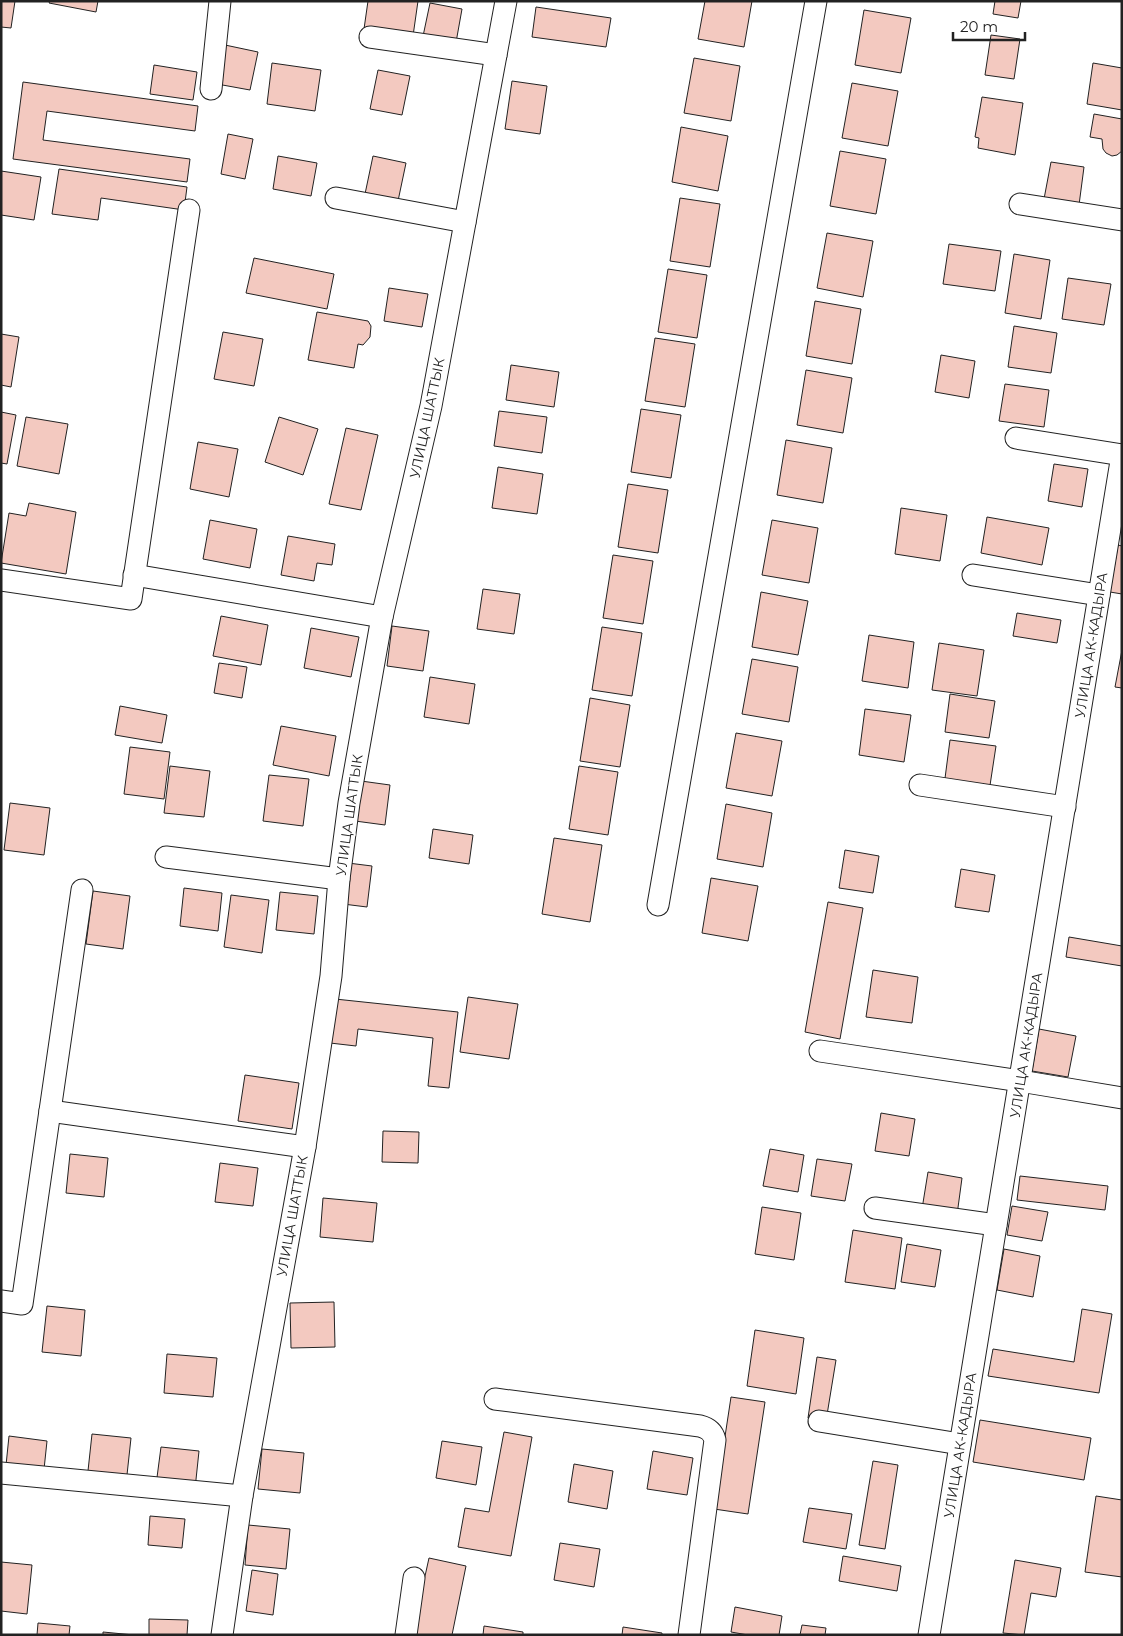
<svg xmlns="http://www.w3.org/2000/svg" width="1123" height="1636" viewBox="0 0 1123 1636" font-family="Montserrat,sans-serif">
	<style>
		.building { fill: #f3c9c0; stroke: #222 }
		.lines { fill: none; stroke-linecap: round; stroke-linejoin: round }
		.street-casing { stroke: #222; stroke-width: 23 }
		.street { stroke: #fff; stroke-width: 21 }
		.labels { text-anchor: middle; stroke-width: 4; stroke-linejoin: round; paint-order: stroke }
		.street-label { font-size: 14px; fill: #222; stroke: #fff }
	</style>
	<rect width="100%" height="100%" fill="#fff"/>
	<g class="building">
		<path d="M1 1H15L11 28 1 27Z"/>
		<path d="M50 1H98L96 12 49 3Z"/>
		<path d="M368 1H418L413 36 364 29Z"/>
		<path d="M705 1H752L744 47 698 39Z"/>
		<path d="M995 1H1021L1018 18 993 14Z"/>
		<path d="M430 3 462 9 455 48 422 41Z"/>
		<path d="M536 7 611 18 606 47 532 37Z"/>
		<path d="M864 10 911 18 901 73 855 65Z"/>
		<path d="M991 35 1020 39 1014 79 985 75Z"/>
		<path d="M225 45 258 52 250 90 217 84Z"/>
		<path d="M694 58 740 66 731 121 684 113Z"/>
		<path d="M272 63 321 70 315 111 267 104Z"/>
		<path d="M1093 63 1122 68V110L1087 104Z"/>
		<path d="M154 65 197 72 193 100 150 94Z"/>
		<path d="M378 70 410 76 402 115 370 109Z"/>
		<path d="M512 81 547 86 540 134 505 129Z"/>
		<path d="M23 82 198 106 195 131 47 111 43 140 190 159 187 182 13 159Z"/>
		<path d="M852 83 898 91 888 146 842 138Z"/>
		<path d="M982 97 1023 103 1015 155 978 148 979 138 975 137Z"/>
		<path d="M1094 114 1122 119V151L1117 155 1112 156 1106 153 1103 149 1102 139 1090 137Z"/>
		<path d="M681 127 728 136 718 191 672 182Z"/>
		<path d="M228 134 253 139 245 179 221 174Z"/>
		<path d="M840 151 886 159 876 214 830 206Z"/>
		<path d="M278 156 317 163 311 196 273 189Z"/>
		<path d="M373 156 406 163 398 201 365 194Z"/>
		<path d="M1051 162 1084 167 1079 205 1044 199Z"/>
		<path d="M59 169 187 187 184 210 101 198 98 220 52 214Z"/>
		<path d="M1 171 41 177 34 220 1 215Z"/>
		<path d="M680 198 720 204 710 267 670 261Z"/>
		<path d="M827 233 873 241 863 297 817 288Z"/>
		<path d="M949 244 1001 251 995 291 943 284Z"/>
		<path d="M1014 254 1050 260 1041 319 1005 313Z"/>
		<path d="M254 258 334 274 327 309 246 293Z"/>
		<path d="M668 269 707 275 697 338 658 332Z"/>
		<path d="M1068 278 1111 284 1104 325 1062 319Z"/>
		<path d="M389 288 428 294 422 327 384 321Z"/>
		<path d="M815 301 861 309 852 364 806 356Z"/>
		<path d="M317 312 368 321 371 326 370 337 363 345 358 344 354 368 308 360Z"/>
		<path d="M1014 326 1057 333 1051 373 1008 367Z"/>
		<path d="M223 332 263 339 254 386 214 379Z"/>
		<path d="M1 334 19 337 11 387 1 385Z"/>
		<path d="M655 338 695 344 685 407 645 401Z"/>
		<path d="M941 355 975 361 969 398 935 392Z"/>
		<path d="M511 365 559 372 554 407 506 400Z"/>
		<path d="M806 370 852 378 843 433 797 425Z"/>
		<path d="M1005 384 1049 390 1044 427 999 421Z"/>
		<path d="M641 409 681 415 671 478 631 472Z"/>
		<path d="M499 411 547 417 542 453 494 446Z"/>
		<path d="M1 412 16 415 7 464 1 463Z"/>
		<path d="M26 417 68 424 59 474 17 466Z"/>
		<path d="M279 417 318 429 303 475 265 462Z"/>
		<path d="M346 428 378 435 361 510 329 504Z"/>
		<path d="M786 440 832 448 823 503 777 495Z"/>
		<path d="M198 442 238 449 229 497 190 489Z"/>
		<path d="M1054 464 1088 469 1082 507 1048 501Z"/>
		<path d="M498 467 543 474 537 514 492 508Z"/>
		<path d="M628 484 668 490 658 553 618 547Z"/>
		<path d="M29 503 76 512 66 574 1 563 9 513 26 516Z"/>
		<path d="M901 508 947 515 940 561 895 554Z"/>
		<path d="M987 517 1049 528 1042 565 981 553Z"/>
		<path d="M210 520 257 529 250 568 203 559Z"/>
		<path d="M772 520 818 528 809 583 762 575Z"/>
		<path d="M288 536 335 544 332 565 317 563 314 581 281 575Z"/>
		<path d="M1118 545 1122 546V594L1110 592Z"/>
		<path d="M613 555 653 561 643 624 603 618Z"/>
		<path d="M483 589 520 594 514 634 477 629Z"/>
		<path d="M761 592 808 601 798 655 752 647Z"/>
		<path d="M1017 613 1061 620 1057 643 1013 636Z"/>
		<path d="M221 616 268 625 261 665 213 656Z"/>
		<path d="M392 626 429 631 423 671 387 666Z"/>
		<path d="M602 627 642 633 632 696 592 690Z"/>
		<path d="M311 628 359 637 351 677 304 668Z"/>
		<path d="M869 635 914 642 908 688 862 681Z"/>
		<path d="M939 643 984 650 977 696 932 690Z"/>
		<path d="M1122 650V688L1115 687Z"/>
		<path d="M752 659 798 667 789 722 742 714Z"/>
		<path d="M219 663 247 667 242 698 214 693Z"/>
		<path d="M430 677 475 684 469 724 424 717Z"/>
		<path d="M950 694 995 701 989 738 945 732Z"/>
		<path d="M590 698 630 705 620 767 580 761Z"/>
		<path d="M120 706 167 715 162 743 115 735Z"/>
		<path d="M865 709 911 715 904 762 859 755Z"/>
		<path d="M281 726 336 736 329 776 273 765Z"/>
		<path d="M736 733 782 741 772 796 726 788Z"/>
		<path d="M950 740 996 746 989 792 944 786Z"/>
		<path d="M130 747 170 752 164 799 124 794Z"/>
		<path d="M170 766 210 771 204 817 164 813Z"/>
		<path d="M579 766 618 772 608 835 569 829Z"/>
		<path d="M269 775 309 779 303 826 263 821Z"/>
		<path d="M361 781 390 785 385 825 355 821Z"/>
		<path d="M10 803 50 808 44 855 4 850Z"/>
		<path d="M726 804 772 813 763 867 717 859Z"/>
		<path d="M433 829 473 835 469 864 429 858Z"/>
		<path d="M554 838 602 845 590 922 542 914Z"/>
		<path d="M845 850 879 856 873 893 839 888Z"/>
		<path d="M348 863 372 866 367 907 343 904Z"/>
		<path d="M961 869 995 875 989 912 955 907Z"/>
		<path d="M711 878 758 886 748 941 702 933Z"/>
		<path d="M184 888 222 893 218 931 180 926Z"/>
		<path d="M93 891 130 896 123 949 86 944Z"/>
		<path d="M280 892 318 896 314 934 276 930Z"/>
		<path d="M231 895 269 900 262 953 224 947Z"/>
		<path d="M828 902 863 908 840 1039 805 1032Z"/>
		<path d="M1069 937 1122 946V966L1066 957Z"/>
		<path d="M873 970 918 977 912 1023 866 1017Z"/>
		<path d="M468 997 518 1004 509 1059 460 1052Z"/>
		<path d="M335 999 458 1012 449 1088 428 1086 433 1038 358 1029 356 1046 330 1043Z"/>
		<path d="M1039 1029 1076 1036 1068 1077 1032 1071Z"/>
		<path d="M245 1075 299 1083 292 1129 238 1121Z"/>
		<path d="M881 1113 915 1119 909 1156 875 1151Z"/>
		<path d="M383 1131 419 1132 418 1163 382 1162Z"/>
		<path d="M770 1149 804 1155 798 1192 763 1186Z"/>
		<path d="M70 1154 108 1158 104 1197 66 1193Z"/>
		<path d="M817 1159 852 1164 845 1201 811 1196Z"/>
		<path d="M220 1163 258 1168 253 1206 215 1202Z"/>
		<path d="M928 1172 962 1178 957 1215 922 1209Z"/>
		<path d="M1020 1176 1108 1186 1105 1210 1017 1200Z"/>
		<path d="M323 1198 377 1203 373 1242 320 1237Z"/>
		<path d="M1012 1206 1048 1212 1042 1241 1007 1235Z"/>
		<path d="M762 1207 801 1213 794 1260 755 1254Z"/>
		<path d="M853 1230 902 1238 895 1289 845 1282Z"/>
		<path d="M907 1244 941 1250 935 1287 901 1282Z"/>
		<path d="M1004 1249 1040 1256 1033 1297 997 1290Z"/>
		<path d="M334 1302 335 1347 291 1348 290 1303Z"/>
		<path d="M47 1306 85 1310 81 1356 42 1352Z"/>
		<path d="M1082 1309 1112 1314 1099 1393 988 1376 993 1349 1074 1362Z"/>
		<path d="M755 1330 804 1338 796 1394 747 1386Z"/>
		<path d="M167 1354 217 1358 213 1397 164 1393Z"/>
		<path d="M817 1357 836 1360 826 1421 808 1418Z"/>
		<path d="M731 1397 765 1402 748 1514 714 1509Z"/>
		<path d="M980 1420 1091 1438 1084 1480 973 1462Z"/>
		<path d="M504 1432 532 1437 511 1556 458 1547 465 1508 489 1512Z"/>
		<path d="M92 1434 131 1438 126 1484 87 1480Z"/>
		<path d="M9 1436 47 1441 43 1479 5 1475Z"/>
		<path d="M442 1441 482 1447 476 1485 436 1478Z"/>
		<path d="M161 1447 199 1451 195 1489 156 1485Z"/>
		<path d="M262 1449 304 1453 300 1493 258 1489Z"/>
		<path d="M653 1451 693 1458 687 1495 647 1489Z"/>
		<path d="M873 1461 898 1465 885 1549 859 1545Z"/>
		<path d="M574 1464 613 1471 607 1509 568 1502Z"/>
		<path d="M1096 1496 1122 1500V1577L1085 1572Z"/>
		<path d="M809 1508 852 1514 846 1549 803 1542Z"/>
		<path d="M150 1516 185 1519 182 1548 148 1545Z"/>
		<path d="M248 1525 290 1529 286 1569 245 1565Z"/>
		<path d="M560 1543 600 1549 594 1587 554 1580Z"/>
		<path d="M843 1556 901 1566 897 1591 839 1581Z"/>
		<path d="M429 1558 466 1566 452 1635H412Z"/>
		<path d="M1015 1560 1061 1568 1056 1597 1031 1593 1024 1635 1003 1633Z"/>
		<path d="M1 1562 32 1565 27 1614 1 1611Z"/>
		<path d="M252 1570 278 1574 273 1615 246 1611Z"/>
		<path d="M735 1607 782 1616 779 1635H748L731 1632Z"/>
		<path d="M149 1619 188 1620 187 1635H149Z"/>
		<path d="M38 1623 70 1626 69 1635H37Z"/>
		<path d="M802 1625 826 1628 825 1635H800Z"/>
		<path d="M484 1626 523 1632V1635H483Z"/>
		<path d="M623 1627 662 1633V1635H622Z"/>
		<path d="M103 1632 134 1635H103Z"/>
	</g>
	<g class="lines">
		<defs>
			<g id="street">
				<path d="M370 37 496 55"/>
				<path d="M211 89 220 1"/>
				<path d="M336 198 465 222"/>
				<path d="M1020 204 1122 220"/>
				<path d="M1016 438 1122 455"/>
				<path d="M134 575 382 617"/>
				<path d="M973 575 1099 595"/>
				<path d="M1 580 131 599 189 210"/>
				<path d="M920 785 1065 807"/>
				<path d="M166 857 339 879"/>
				<path d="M658 905 816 1"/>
				<path d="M820 1051 1020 1081 1122 1098"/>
				<path d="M50 1111 305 1147"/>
				<path d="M875 1208 996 1225"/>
				<path d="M1 1301 22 1304 82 890"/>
				<path d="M495 1399 700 1426C708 1428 713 1432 715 1440L689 1635"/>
				<path d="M819 1421 960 1444"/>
				<path d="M1 1473 242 1496"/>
				<path d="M222 1635 242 1496 305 1147 331 976 339 879 349 803 382 617 431 406 506 1"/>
				<path d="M406 1635 414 1578"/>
				<path d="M929 1635 1122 455"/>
			</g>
		</defs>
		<use href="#street" class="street-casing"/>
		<use href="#street" class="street"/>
	</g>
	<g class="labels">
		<g class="street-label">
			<text transform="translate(427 418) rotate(-78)" y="5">УЛИЦА ШАТТЫК</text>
			<text transform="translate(1091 645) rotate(-81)" y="5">УЛИЦА АК-КАДЫРА</text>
			<text transform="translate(349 815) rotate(-82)" y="5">УЛИЦА ШАТТЫК</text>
			<text transform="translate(1026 1045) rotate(-81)" y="5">УЛИЦА АК-КАДЫРА</text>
			<text transform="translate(292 1216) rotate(-80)" y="5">УЛИЦА ШАТТЫК</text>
			<text transform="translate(960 1445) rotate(-81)" y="5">УЛИЦА АК-КАДЫРА</text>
		</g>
	</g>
	<rect width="1123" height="1636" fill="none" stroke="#222222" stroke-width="5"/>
	<path d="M953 32v8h72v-8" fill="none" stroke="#222222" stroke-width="2.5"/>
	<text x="960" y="32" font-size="15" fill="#222222" stroke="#ffffff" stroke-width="4" paint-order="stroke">20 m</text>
</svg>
